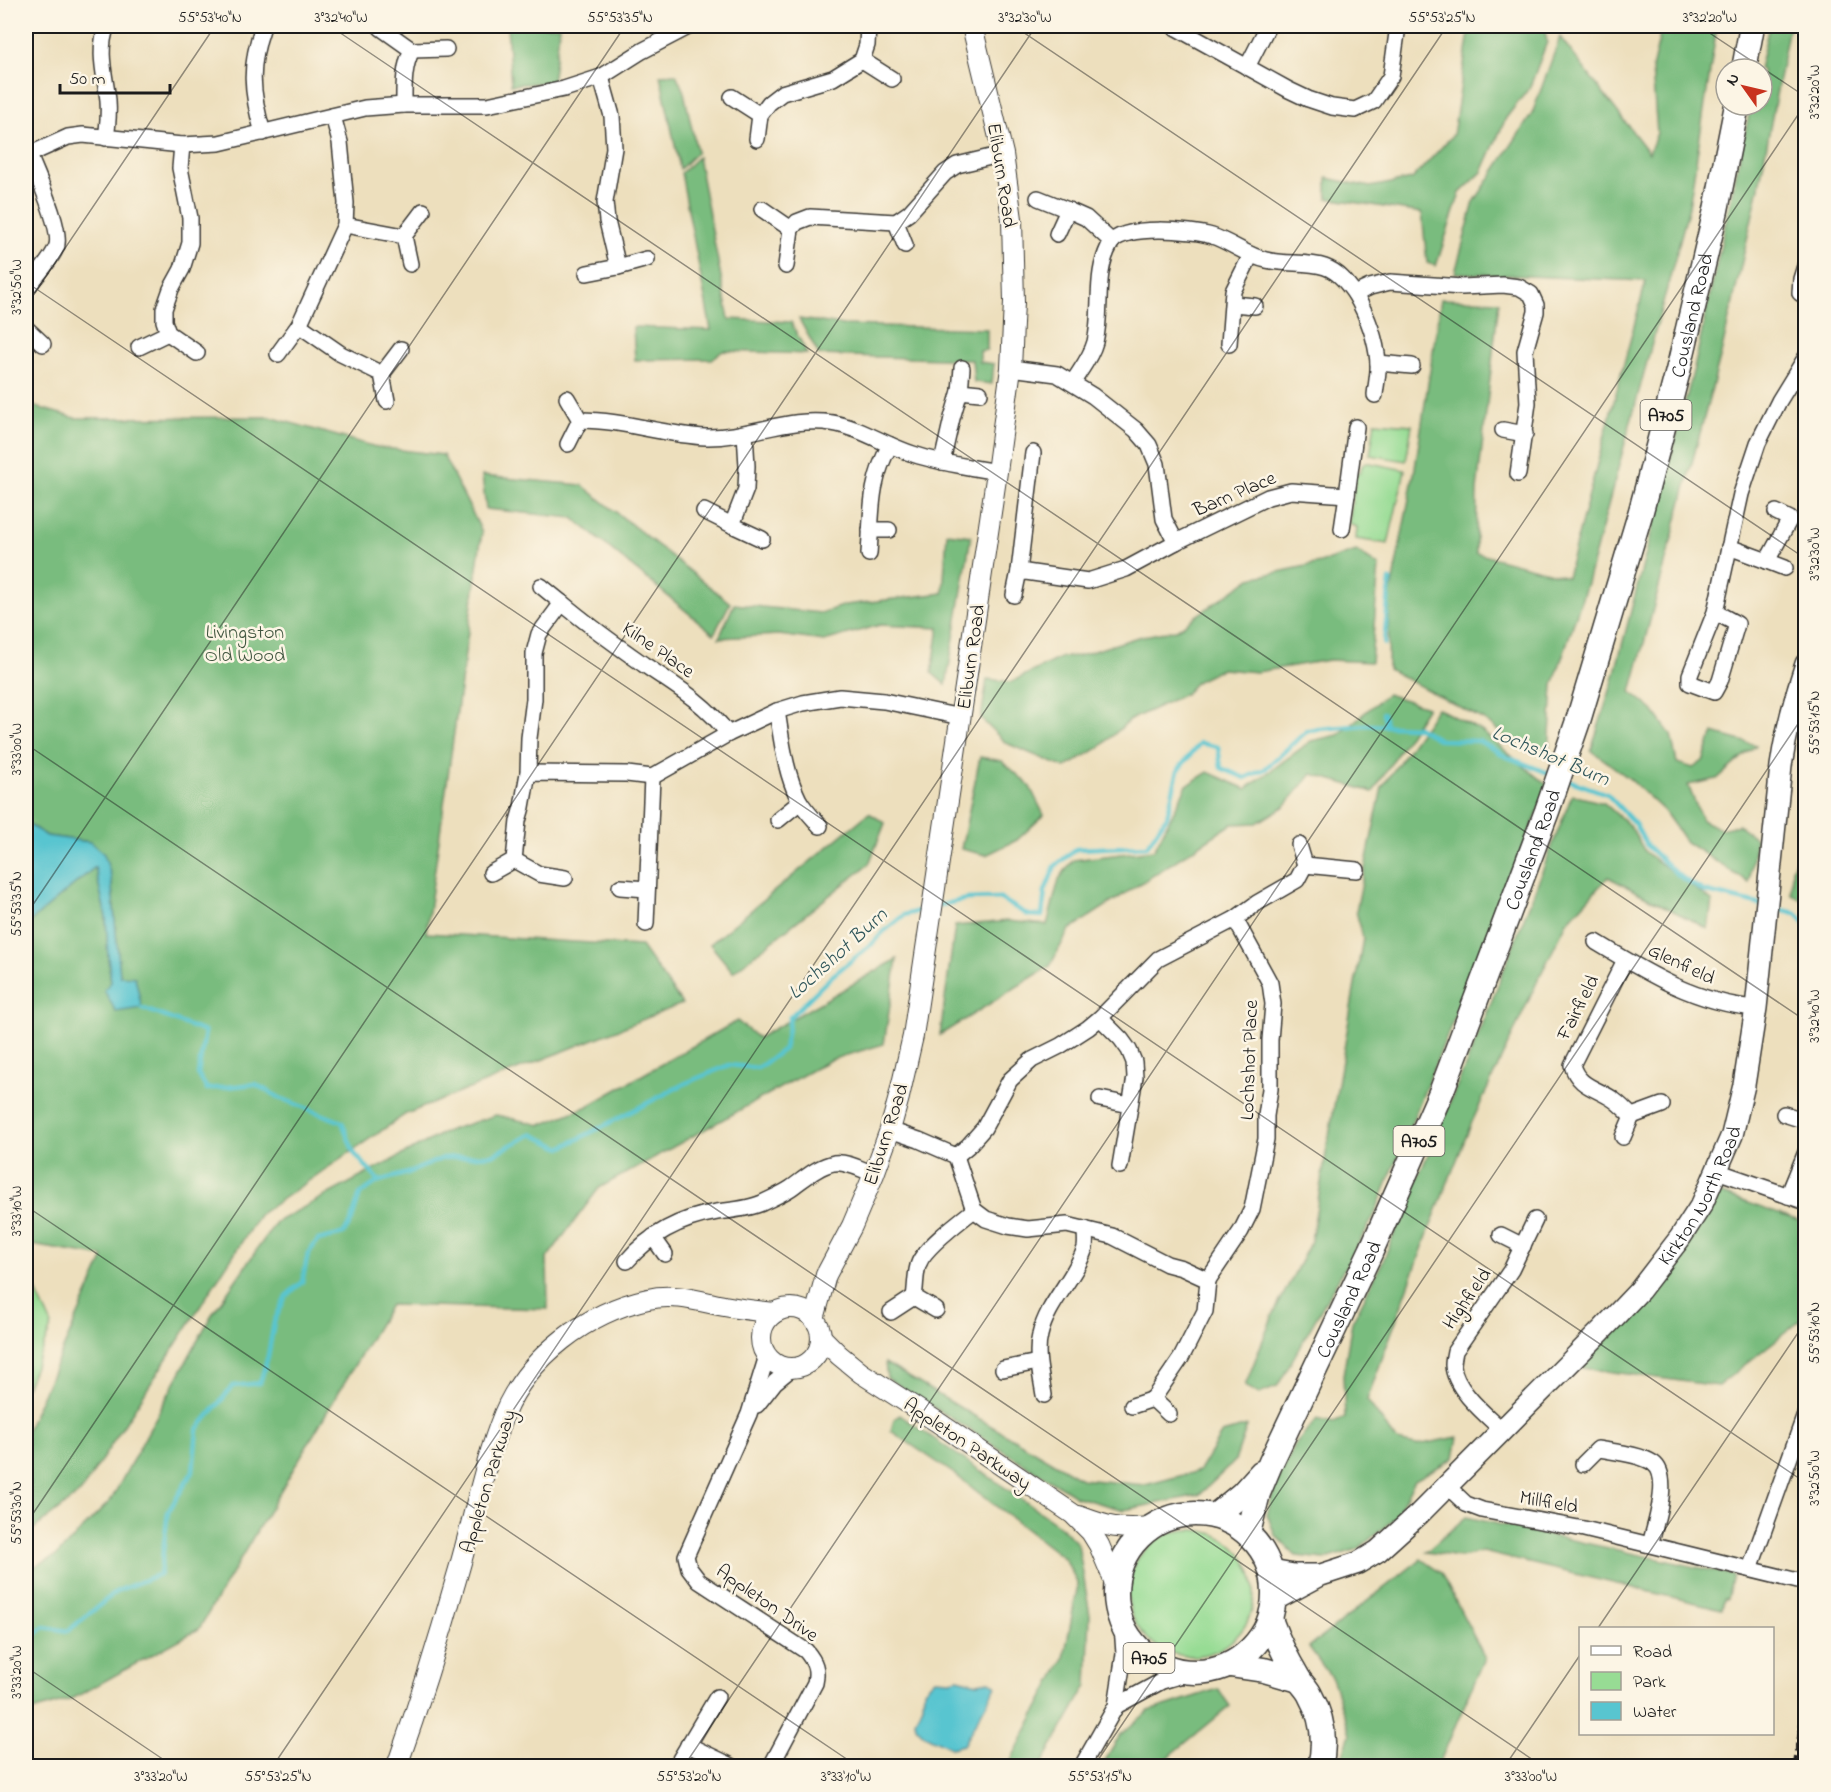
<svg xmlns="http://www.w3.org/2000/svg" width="1831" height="1792" viewBox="0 0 1831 1792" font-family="'Indie Flower',sans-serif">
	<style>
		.green { fill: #97dc94; stroke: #5a7c58; stroke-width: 1.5 }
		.forest { fill: #79bc7e; stroke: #4a6c4d; stroke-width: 1.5 }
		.water { fill: #58c5d0; stroke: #3a7076; stroke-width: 1.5 }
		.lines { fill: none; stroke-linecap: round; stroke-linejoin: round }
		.stream { stroke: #58c5d0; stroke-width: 4.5 }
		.minor-casing { stroke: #3b3934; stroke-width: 18 }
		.tertiary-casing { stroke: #3b3934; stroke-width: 22 }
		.secondary-casing { stroke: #3b3934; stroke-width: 24 }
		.primary-casing { stroke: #3b3934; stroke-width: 27 }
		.minor { stroke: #fff; stroke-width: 15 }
		.tertiary { stroke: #fff; stroke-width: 20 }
		.secondary { stroke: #fff; stroke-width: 21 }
		.primary { stroke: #fff; stroke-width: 24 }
		.rail { stroke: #1c1c1c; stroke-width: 4.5; stroke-dasharray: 9 4.5; stroke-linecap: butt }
		.ticks { fill: none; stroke: #1c1c1c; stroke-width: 1.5; stroke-opacity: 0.45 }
		.labels { text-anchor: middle; stroke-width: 5; stroke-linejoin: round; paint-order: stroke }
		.shield { fill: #fcf5e5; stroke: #5f5d58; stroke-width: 1.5 }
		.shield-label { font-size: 18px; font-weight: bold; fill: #1c1c1c }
		.street-label { font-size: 20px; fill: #1c1c1c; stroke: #fcf5e5 }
		.park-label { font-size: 20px; fill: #415640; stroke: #fcf5e5 }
		.water-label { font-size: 21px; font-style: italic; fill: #31575b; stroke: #fcf5e5 }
		.neatline { fill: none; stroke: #1c1c1c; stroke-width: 2 }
		.ticks-label { font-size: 15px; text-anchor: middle; fill: #1c1c1c }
	</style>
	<rect width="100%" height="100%" fill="#fcf5e5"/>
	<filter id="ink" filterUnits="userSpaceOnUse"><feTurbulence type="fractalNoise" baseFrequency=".0167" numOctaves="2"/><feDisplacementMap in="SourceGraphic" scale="12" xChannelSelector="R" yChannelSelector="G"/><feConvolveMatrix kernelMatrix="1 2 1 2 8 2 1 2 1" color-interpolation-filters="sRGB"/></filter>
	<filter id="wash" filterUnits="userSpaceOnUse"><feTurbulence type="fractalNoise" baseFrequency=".008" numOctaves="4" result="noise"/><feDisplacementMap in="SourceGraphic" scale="24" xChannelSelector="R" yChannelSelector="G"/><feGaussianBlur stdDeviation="1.35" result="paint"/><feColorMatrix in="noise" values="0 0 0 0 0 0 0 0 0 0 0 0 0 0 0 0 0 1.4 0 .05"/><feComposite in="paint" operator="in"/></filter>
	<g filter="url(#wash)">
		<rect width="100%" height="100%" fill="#eddfbd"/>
		<g class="green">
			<path d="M1375 422 1412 425 1406 461 1370 455Z"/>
			<path d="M1365 462 1405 470 1388 544 1356 539 1357 527 1349 524 1356 473H1360L1362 466Z"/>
			<path d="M26 1270 52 1325 26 1388Z"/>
			<circle cx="1191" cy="1593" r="63"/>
		</g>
		<g class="forest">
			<path d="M507 26H560L552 82 511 85Z"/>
			<path d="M1470 26H1544L1547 42 1530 87 1506 118 1482 172 1460 193 1436 266 1427 263 1422 213 1327 198V178L1370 187 1412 179 1453 135Z"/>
			<path d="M1662 26H1717L1689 207 1587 583 1553 685 1549 752 1509 739 1484 720 1388 669 1389 601 1415 468 1441 299 1499 301 1477 490 1476 553 1567 577 1646 281 1455 273 1474 202 1532 114 1560 37 1649 153 1657 133 1652 69Z"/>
			<path d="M1769 26H1789L1759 187 1721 354 1631 692 1653 710 1671 735 1677 763 1693 768 1703 761 1713 733 1756 745 1717 779 1688 785 1702 820 1720 829 1739 825 1756 839 1749 883 1686 842 1664 811 1631 780 1591 750 1612 684 1695 364 1751 105H1762V69H1759Z"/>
			<path d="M676 74 684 92 697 152 680 169 660 75Z"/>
			<path d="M698 157 729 319 791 322 807 354 723 351 712 359 635 360 633 327 711 330 681 173Z"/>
			<path d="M799 319 843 325 987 329V350L980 351V362L994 364 992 384 974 382 972 360 819 355Z"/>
			<path d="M26 404 75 418 270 417 376 447 443 455 482 532 426 933 641 946 682 1004 406 1114 259 1215 81 1492 26 1535V1432L104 1257 26 1244V925L95 867 106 917 108 957 111 982 120 976 111 876 90 842 47 836 26 823Z"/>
			<path d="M482 476 582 485 730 603 714 634 573 518 486 509Z"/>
			<path d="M947 533 971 536 946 685 932 673 939 628 880 625 824 641 779 635 719 638 734 604 821 613 845 605 943 593Z"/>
			<path d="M1356 551 1379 566 1371 662 1329 660 1257 672 1222 669 1197 681 1185 694 1130 720 1100 747 1065 768 1006 743 981 719 987 679 1011 682 1062 657 1078 656 1138 637 1176 630 1251 578 1320 563Z"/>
			<path d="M1387 694 1427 707 1373 792 1312 774 1285 806 1260 821 1257 823 1232 824 1069 930 1050 966 940 1035 955 926 1008 921 1047 925 1059 879 1073 860 1154 850 1187 785 1208 772 1246 789 1311 741 1338 735Z"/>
			<path d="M1437 708 1480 730 1548 786 1373 1218 1277 1387 1259 1394 1245 1386 1272 1317 1311 1241 1363 938 1356 911 1382 787Z"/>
			<path d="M980 757 1002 761 1029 785 1044 815 1017 840 986 855 961 849Z"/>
			<path d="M1572 795 1604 803 1631 827 1645 852 1712 901 1708 929 1608 877 1567 922 1538 980 1472 1122 1432 1222 1367 1400 1397 1441 1416 1445 1458 1437 1454 1458 1415 1480 1394 1519 1358 1549 1325 1559 1296 1556 1275 1535 1267 1514 1275 1485 1295 1445 1317 1419 1334 1423 1345 1417 1343 1375 1352 1322 1382 1263 1480 1031Z"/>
			<path d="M869 813 885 823 869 864 733 972 710 944Z"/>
			<path d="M1804 840 1806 842 1805 902 1791 894 1792 869Z"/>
			<path d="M897 959 884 1044 830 1060 599 1188 547 1258 548 1309 390 1305 199 1629 72 1699 26 1713V1570L56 1556 111 1500 211 1316 276 1222 447 1131 496 1115 541 1125 588 1106 737 1021 758 1038Z"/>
			<path d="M1719 1193 1805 1223V1317L1718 1386 1575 1367 1690 1240Z"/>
			<path d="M885 1363 1081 1479 1145 1485 1199 1471 1222 1433 1247 1426 1235 1461 1199 1495 1124 1510 1077 1497 887 1378Z"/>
			<path d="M900 1415 1059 1525 1078 1544 1090 1615 1087 1685 1041 1766H1008L1064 1658 1078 1584 1065 1559 953 1473 891 1431 894 1419Z"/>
			<path d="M1466 1517 1733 1575 1727 1599H1724L1722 1609 1483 1552 1460 1557 1426 1552Z"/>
			<path d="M1421 1559 1441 1573 1485 1658 1438 1766H1339L1350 1734 1333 1680 1309 1647Z"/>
			<path d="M1218 1689 1230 1706 1172 1754 1160 1766H1102L1121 1734 1149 1711Z"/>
		</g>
		<g class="water">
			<path d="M26 823 47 836 90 842 104 854 111 876 120 976 135 977 142 1008 116 1012 104 990 111 982 108 957 106 917 95 867 26 925Z"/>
			<path d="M958 1678 977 1683 990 1681 996 1686 963 1745 951 1748 924 1735 916 1726 915 1720 923 1705 924 1690 935 1679 951 1680Z"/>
		</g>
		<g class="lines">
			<g class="stream">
				<path d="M1384 644 1390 580"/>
				<path d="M1383 713 1386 726"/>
				<path d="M1565 779 1607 794 1635 824 1647 846 1678 875 1703 891 1762 905"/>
				<path d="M937 906 967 899 999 898 1028 915 1042 916 1045 891 1055 866 1076 849 1147 846 1167 816 1178 770 1200 743 1218 747 1221 768 1245 778 1265 769 1308 730 1365 725 1417 727 1440 740 1479 741 1507 757 1551 774"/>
				<path d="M1773 908 1796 913 1806 924"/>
				<path d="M142 1008 205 1032 198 1074 207 1089 255 1084 280 1098 342 1122 354 1153 379 1181"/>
				<path d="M26 1643 44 1627 68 1631 117 1591 160 1574 168 1512 193 1471 197 1430 233 1386 260 1383 268 1356 274 1322 286 1296 302 1282 308 1254 318 1240 343 1234 351 1222 360 1194 379 1181 408 1173 443 1158 492 1155 532 1134 561 1148 686 1083 729 1065 758 1068 784 1049 790 1017 832 976 872 944 883 932 904 915 926 909"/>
			</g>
		</g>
	</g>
	<g filter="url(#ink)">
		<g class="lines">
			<defs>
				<g id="minor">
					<path d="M1173 26 1289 90 1308 99 1332 107 1355 110 1374 101 1391 76 1398 26"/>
					<path d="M381 28 412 50C403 67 404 87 404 105"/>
					<path d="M412 50 446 49"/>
					<path d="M862 60 892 79"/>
					<path d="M1247 67 1268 26"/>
					<path d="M601 77 612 116 614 148 605 202 607 221 618 267 647 259"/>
					<path d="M732 97 760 115"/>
					<path d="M263 133C251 92 249 66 263 26"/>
					<path d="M106 138C108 125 109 113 108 100 105 75 97 50 107 26"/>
					<path d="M757 139 760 115 769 103 782 93 833 78 862 60 867 45 868 26"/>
					<path d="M182 145 180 168 190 218V243L182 269 171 289 164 309V321L168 333 197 353"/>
					<path d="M26 156 68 137 83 135 182 145 219 143 365 108 404 105H487L564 89 601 77 642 51 690 26"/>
					<path d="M1038 198 1068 210"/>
					<path d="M762 209 791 229"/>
					<path d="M896 222 905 245"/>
					<path d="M345 225 404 236 423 211"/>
					<path d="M1057 234 1068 210 1086 218 1112 242"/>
					<path d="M404 236 410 264"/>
					<path d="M1806 263 1801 279 1800 293 1806 297"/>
					<path d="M786 266 791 229 797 222 810 217 896 222 909 213 945 173 957 165 1003 154"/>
					<path d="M587 273 618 267"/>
					<path d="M26 290C35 276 49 264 56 248 64 232 36 173 29 155"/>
					<path d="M1355 294C1367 315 1376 338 1378 362 1379 373 1376 384 1375 395"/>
					<path d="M1233 304 1255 306"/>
					<path d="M299 325 341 354 382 374 401 349"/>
					<path d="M26 328 43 344"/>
					<path d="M1229 344 1233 291 1251 255"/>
					<path d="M139 347 168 333"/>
					<path d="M278 354 299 325 345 225 346 203 340 142 333 116"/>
					<path d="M1378 363 1412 366"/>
					<path d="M1011 368 1057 374 1093 396 1136 430 1149 445 1157 464 1164 519 1176 542 1268 497 1291 491 1347 495 1356 427"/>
					<path d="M382 374 387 401"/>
					<path d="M1073 382C1081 369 1091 357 1095 342 1103 310 1093 273 1111 243 1123 224 1192 230 1212 236 1231 242 1247 256 1266 260 1286 265 1307 261 1325 267 1339 272 1347 283 1355 294L1370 287 1390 282 1462 287 1503 285 1519 287 1531 294 1536 305V312L1525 351 1528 403 1518 474"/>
					<path d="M960 391 980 393"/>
					<path d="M567 398 580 420"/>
					<path d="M1503 430 1525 434"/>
					<path d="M745 433 747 466 746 489 732 525 762 539"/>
					<path d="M568 444 580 420C624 420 663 435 706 437 748 438 790 416 832 423 861 428 885 445 913 454 940 463 969 467 997 472"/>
					<path d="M942 462 952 418 960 391 962 368"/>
					<path d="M704 511 732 525"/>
					<path d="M1342 529 1347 495"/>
					<path d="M870 530H889"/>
					<path d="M1729 547 1767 561 1790 519 1776 512"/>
					<path d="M869 554C872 512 869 483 890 445"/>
					<path d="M1767 561 1785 568"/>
					<path d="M1019 571 1033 453"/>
					<path d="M541 586 562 603"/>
					<path d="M1014 595 1019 571 1088 581 1126 569 1176 542"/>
					<path d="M1715 612 1737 624 1720 681 1714 692 1690 683V675L1715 612 1741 494 1758 443 1779 401 1806 357"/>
					<path d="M777 711C782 741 785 772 799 800 804 809 813 818 820 826"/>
					<path d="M528 773 529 738 534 699V653L539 634 562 603C588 625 616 645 643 664 673 684 707 704 728 734"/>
					<path d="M778 820 800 802"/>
					<path d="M1299 845 1305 865"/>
					<path d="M491 873 514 860"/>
					<path d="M565 878 539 874 514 860 518 821 522 807 528 773 627 774 652 777 728 734 777 711 803 703 840 697 884 701 961 717"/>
					<path d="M620 887 647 889"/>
					<path d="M646 924 652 777"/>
					<path d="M1596 942C1647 973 1695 1003 1756 1008"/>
					<path d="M1625 960 1572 1065C1578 1087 1597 1088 1614 1100 1621 1105 1626 1111 1632 1116L1662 1105"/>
					<path d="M1100 1018 1121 1039 1129 1050 1134 1062 1135 1077 1120 1166"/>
					<path d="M1100 1099 1130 1105"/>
					<path d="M1784 1114 1806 1121"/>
					<path d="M890 1130 919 1140 956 1156 974 1210 986 1219 1008 1226 1028 1229 1067 1225 1112 1236 1167 1264 1182 1268 1208 1280 1205 1311 1181 1358 1153 1399 1169 1414"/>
					<path d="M1623 1137 1632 1116"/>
					<path d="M956 1156 968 1146 984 1128 1010 1080 1032 1060 1060 1046 1088 1028 1100 1018 1158 959 1235 919 1257 903 1297 880 1305 865 1357 870"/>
					<path d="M1717 1171 1806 1202"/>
					<path d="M1788 1196 1806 1152"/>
					<path d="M1501 1235 1523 1246"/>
					<path d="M653 1237 665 1254"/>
					<path d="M627 1261C651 1233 681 1218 717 1212 732 1210 749 1209 762 1203 772 1198 782 1194 791 1188 804 1179 818 1166 834 1163 847 1161 862 1170 874 1174"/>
					<path d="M1208 1280 1241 1231 1252 1209 1266 1139V1116L1270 1089V1040L1273 1004 1270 983 1235 919"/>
					<path d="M936 1310 914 1297C916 1286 915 1272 919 1263 925 1247 960 1221 974 1210"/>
					<path d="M891 1312 914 1297"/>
					<path d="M767 1356 749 1414 686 1556 689 1568 699 1581 806 1651C815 1662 818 1669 815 1683L771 1766"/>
					<path d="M1003 1369 1038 1362"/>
					<path d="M1044 1395C1041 1375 1035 1354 1040 1335 1047 1303 1075 1279 1085 1248 1086 1242 1085 1235 1085 1229"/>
					<path d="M757 1405 775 1382 792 1368"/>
					<path d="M1132 1406 1153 1399"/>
					<path d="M1502 1430C1486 1415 1454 1389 1453 1365 1453 1361 1454 1356 1455 1351L1511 1270 1535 1220"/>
					<path d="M1583 1464 1598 1449C1614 1452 1640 1454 1653 1463 1672 1476 1655 1526 1650 1544"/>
					<path d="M1447 1486 1466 1504 1482 1510 1584 1529 1806 1583"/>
					<path d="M1750 1569 1806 1412"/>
					<path d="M1116 1706 1162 1681 1189 1673"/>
					<path d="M688 1745 732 1766"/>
					<path d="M676 1766 717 1697"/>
					<path d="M1082 1766 1116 1706 1124 1654 1122 1625"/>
				</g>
				<g id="tertiary">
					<circle cx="791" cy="1338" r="30"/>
					<path d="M814 1319 826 1275 852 1226 874 1174 890 1130 899 1097 913 1036 997 472 1011 368 1014 302 1012 219 1003 154 972 26"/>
					<path d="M821 1337 839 1355 861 1373 936 1421 1073 1514 1091 1532 1099 1545 1116 1585"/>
					<path d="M1079 1516C1108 1527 1119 1530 1150 1527"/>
					<path d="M397 1766C419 1704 439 1640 457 1576 473 1523 483 1466 504 1414 528 1357 587 1312 648 1299 674 1293 699 1301 724 1306 741 1309 757 1311 774 1313"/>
				</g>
				<g id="secondary">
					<path d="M1271 1571 1294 1575H1317"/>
					<path id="s1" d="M1274 1600 1321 1575 1358 1563 1378 1551 1419 1514 1601 1331 1640 1290 1680 1238 1702 1204 1732 1135 1744 1085 1756 1008 1781 766C1786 731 1795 697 1806 664"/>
				</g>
				<g id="primary">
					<path d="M1744 69 1752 26"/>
					<circle cx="1195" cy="1593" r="79"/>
					<path d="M1215 1516 1242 1494 1261 1473"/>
					<path id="s2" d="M1248 1533 1258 1493 1271 1462 1371 1251 1442 1090 1547 811 1578 721 1641 511 1679 367 1716 210 1737 105"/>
					<path d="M1271 1622C1278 1641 1286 1658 1297 1676 1300 1683 1307 1688 1310 1695 1323 1718 1326 1742 1320 1766"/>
					<path d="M1230 1665 1264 1670 1299 1680"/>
				</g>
			</defs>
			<use href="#minor" class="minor-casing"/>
			<use href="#tertiary" class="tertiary-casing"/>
			<use href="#secondary" class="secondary-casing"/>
			<use href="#primary" class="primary-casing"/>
			<use href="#minor" class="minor"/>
			<use href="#tertiary" class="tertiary"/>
			<use href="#secondary" class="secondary"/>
			<use href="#primary" class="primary"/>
			<path class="rail" d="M1795 1766 1806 1690"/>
		</g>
	</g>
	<path class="ticks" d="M330 26 1806 1021M1014 26 1806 559M1699 26 1806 97M26 282 1806 1483M26 306 215 26M26 744 1542 1766M26 915 625 26M26 1206 857 1766M26 1524 1036 26M1598 1628 1806 1321M26 1667 173 1766M273 1766 1447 26M684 1766 1806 103M1094 1766 1806 712M1505 1766 1580 1655"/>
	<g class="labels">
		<g class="shield">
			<rect x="1640.5" y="400" width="51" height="30" rx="4.5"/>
			<rect x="1393.5" y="1126" width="51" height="30" rx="4.5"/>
			<rect x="1123.5" y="1643" width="51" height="30" rx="4.5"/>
		</g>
		<g class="shield-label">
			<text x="1666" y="421">A705</text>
			<text x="1419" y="1147">A705</text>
			<text x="1149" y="1664">A705</text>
		</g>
		<g class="street-label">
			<text transform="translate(1003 175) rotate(81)" y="7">Eliburn Road</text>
			<text dy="7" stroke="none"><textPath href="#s2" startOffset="1299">Cousland Road</textPath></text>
			<text transform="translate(1234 493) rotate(-23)" y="7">Barn Place</text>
			<text transform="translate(659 649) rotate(35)" y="7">Kilne Place</text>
			<text transform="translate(970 657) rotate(-82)" y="7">Eliburn Road</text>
			<text dy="7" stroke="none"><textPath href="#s2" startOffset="741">Cousland Road</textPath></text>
			<text transform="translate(1682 963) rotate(25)" y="7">Glenfield</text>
			<text transform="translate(1577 1007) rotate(-63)" y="7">Fairfield</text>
			<text transform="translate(1248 1060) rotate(-88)" y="7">Lochshot Place</text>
			<text transform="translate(885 1134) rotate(-72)" y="7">Eliburn Road</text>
			<text dy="7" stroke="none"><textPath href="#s1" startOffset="598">Kirkton North Road</textPath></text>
			<text transform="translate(1466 1298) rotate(-55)" y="7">Highfield</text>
			<text dy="7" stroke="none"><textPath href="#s2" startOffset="255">Cousland Road</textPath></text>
			<text transform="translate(968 1443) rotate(34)" y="7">Appleton Parkway</text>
			<text transform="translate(487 1481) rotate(-73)" y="7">Appleton Parkway</text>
			<text transform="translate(1549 1501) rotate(10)" y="7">Millfield</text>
			<text transform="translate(768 1602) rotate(35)" y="7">Appleton Drive</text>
		</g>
		<g class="park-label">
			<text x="245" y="638">Livingston<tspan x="245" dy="23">Old Wood</tspan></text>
		</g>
		<g class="water-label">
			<text transform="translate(1551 755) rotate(23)" y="7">Lochshot Burn</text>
			<text transform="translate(837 953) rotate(-42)" y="7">Lochshot Burn</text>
		</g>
	</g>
	<rect width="1831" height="1792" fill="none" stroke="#fcf5e5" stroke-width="66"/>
	<rect x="1579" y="1627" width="195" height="108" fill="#fcf5e5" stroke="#a29e95" stroke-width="1.5"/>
	<rect x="1591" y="1646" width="30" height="9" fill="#ffffff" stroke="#a29e95" stroke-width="1.5"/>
	<text x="1633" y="1657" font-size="18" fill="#1c1c1c">Road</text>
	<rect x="1591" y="1672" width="30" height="18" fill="#97dc94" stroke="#a29e95" stroke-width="1.5"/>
	<text x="1633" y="1687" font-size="18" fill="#1c1c1c">Park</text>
	<rect x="1591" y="1702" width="30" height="18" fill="#58c5d0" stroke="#a29e95" stroke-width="1.5"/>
	<text x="1633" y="1717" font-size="18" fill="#1c1c1c">Water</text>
	<g transform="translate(1744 87) rotate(304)"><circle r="28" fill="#fcf5e5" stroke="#a29e95" stroke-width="1.5"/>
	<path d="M0-4.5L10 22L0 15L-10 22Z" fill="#c8321e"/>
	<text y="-9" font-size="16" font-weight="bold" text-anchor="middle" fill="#1c1c1c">N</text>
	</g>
	<path d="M60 84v9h110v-9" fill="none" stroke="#1c1c1c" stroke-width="3"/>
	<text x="69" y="84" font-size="18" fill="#1c1c1c" stroke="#fcf5e5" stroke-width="4.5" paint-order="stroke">50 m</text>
	<rect x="33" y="33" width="1765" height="1726" class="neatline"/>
	<g class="ticks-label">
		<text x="210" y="22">55°53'40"N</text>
		<text x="341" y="22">3°32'40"W</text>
		<text x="620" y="22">55°53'35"N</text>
		<text x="1025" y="22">3°32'30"W</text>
		<text x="1442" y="22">55°53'25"N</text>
		<text x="1710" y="22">3°32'20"W</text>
		<text transform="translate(1814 92) rotate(-90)" y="5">3°32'20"W</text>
		<text transform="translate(16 287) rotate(-90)" y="5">3°32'50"W</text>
		<text transform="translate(1814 554) rotate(-90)" y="5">3°32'30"W</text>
		<text transform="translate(1814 723) rotate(-90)" y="5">55°53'15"N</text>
		<text transform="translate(16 749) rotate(-90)" y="5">3°33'00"W</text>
		<text transform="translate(16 904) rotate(-90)" y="5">55°53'35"N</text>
		<text transform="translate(1814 1016) rotate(-90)" y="5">3°32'40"W</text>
		<text transform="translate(16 1211) rotate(-90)" y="5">3°33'10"W</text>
		<text transform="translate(1814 1333) rotate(-90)" y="5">55°53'10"N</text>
		<text transform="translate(1814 1478) rotate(-90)" y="5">3°32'50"W</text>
		<text transform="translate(16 1513) rotate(-90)" y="5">55°53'30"N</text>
		<text transform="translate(16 1672) rotate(-90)" y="5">3°33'20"W</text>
		<text x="161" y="1781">3°33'20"W</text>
		<text x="278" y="1781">55°53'25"N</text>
		<text x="689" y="1781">55°53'20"N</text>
		<text x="846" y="1781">3°33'10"W</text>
		<text x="1100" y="1781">55°53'15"N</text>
		<text x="1531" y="1781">3°33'00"W</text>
	</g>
</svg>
